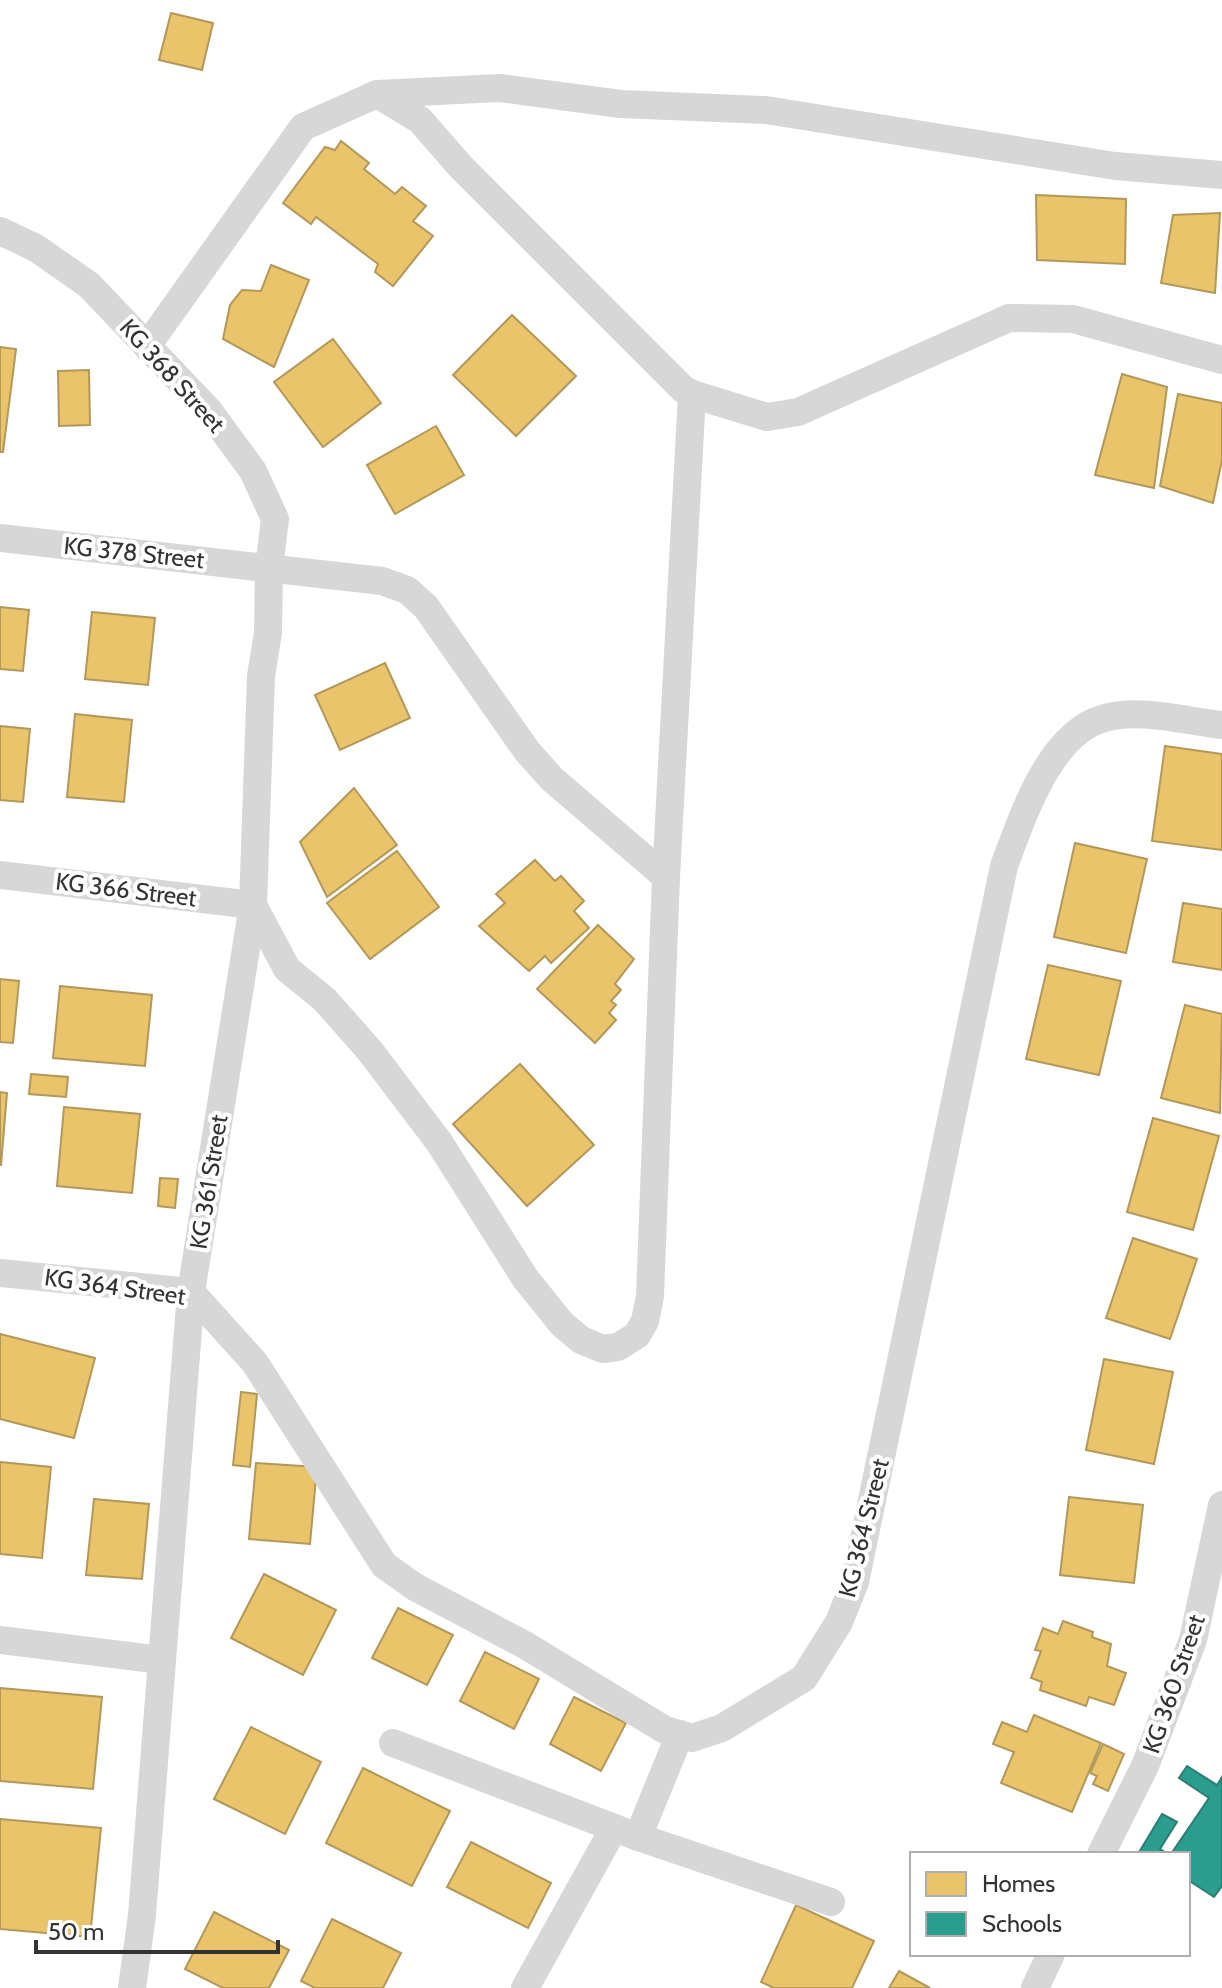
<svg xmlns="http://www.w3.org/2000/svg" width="1222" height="1988" viewBox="0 0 1222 1988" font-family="Cabin,sans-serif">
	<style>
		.homes { fill: #e9c46a; stroke: #b2985a; stroke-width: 2 }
		.schools { fill: #2a9d8f; stroke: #2d7d73; stroke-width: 2 }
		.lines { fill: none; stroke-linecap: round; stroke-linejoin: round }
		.minor { stroke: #d7d7d7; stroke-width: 28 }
		.labels { text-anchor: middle; stroke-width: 8; stroke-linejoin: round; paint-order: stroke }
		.street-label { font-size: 24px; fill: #333; stroke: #fff }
	</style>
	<rect width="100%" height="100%" fill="#fff"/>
	<g class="homes">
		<path d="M171 13 213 23 202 70 159 60Z"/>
		<path d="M341 141 369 163 364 169 395 194 402 187 426 206 413 221 433 236 393 286 375 272 378 264 316 217 311 224 283 203 325 147 335 150Z"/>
		<path d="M1036 195 1126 199 1125 264 1037 260Z"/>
		<path d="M1220 213 1215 293 1161 283 1173 215Z"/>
		<path d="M271 265 309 280 274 367 223 339 230 305 242 290 261 291Z"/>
		<path d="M512 315 576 376 516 436 453 375Z"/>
		<path d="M333 339 381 403 323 447 274 382Z"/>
		<path d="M0 347 16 349 3 452H0Z"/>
		<path d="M89 370 90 425 59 426 58 371Z"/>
		<path d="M1122 374 1167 387 1154 488 1095 475Z"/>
		<path d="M1178 394 1222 403V460L1213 503 1160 486Z"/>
		<path d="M436 426 464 475 395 514 367 465Z"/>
		<path d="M0 607 29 610 23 671 0 669Z"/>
		<path d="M92 612 155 618 148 685 85 679Z"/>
		<path d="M385 663 410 718 340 750 315 695Z"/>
		<path d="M75 714 132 720 124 802 67 797Z"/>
		<path d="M0 726 30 729 23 802 0 800Z"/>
		<path d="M1165 746 1222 754V850L1152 841Z"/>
		<path d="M354 788 397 845 327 897 300 842Z"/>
		<path d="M1075 843 1147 859 1126 953 1054 937Z"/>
		<path d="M397 851 439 907 370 959 327 903Z"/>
		<path d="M535 860 555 881 561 876 584 901 574 911 589 928 551 963 545 956 529 971 479 926 505 903 496 894Z"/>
		<path d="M1183 903 1222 909V970L1173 962Z"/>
		<path d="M598 925 634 959 615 984 621 990 611 1001 616 1005 609 1013 616 1020 595 1043 537 989Z"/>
		<path d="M1048 965 1121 981 1099 1075 1026 1059Z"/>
		<path d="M0 979 19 981 13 1043 0 1042Z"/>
		<path d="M60 986 152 995 145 1066 53 1058Z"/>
		<path d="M1185 1005 1222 1014 1220 1113 1161 1098Z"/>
		<path d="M520 1064 594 1145 527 1206 453 1124Z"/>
		<path d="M31 1074 68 1077 66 1097 29 1094Z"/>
		<path d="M0 1092 7 1093 1 1165H0Z"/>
		<path d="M64 1107 140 1114 132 1193 57 1186Z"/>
		<path d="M1153 1118 1219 1136 1193 1230 1127 1212Z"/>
		<path d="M160 1178 178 1179 175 1208 158 1206Z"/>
		<path d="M1133 1238 1197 1259 1170 1339 1106 1318Z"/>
		<path d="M0 1334 95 1358 74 1438 0 1419Z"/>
		<path d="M1104 1359 1173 1372 1154 1464 1086 1450Z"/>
		<path d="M241 1392 257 1394 250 1467 233 1465Z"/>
		<path d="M0 1462 51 1467 42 1558 0 1554Z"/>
		<path d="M256 1463 317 1467 310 1544 249 1539Z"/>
		<path d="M1069 1497 1143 1505 1134 1583 1060 1575Z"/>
		<path d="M94 1499 149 1504 142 1579 86 1575Z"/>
		<path d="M264 1574 336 1610 303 1675 231 1638Z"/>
		<path d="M398 1608 453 1635 427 1685 372 1658Z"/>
		<path d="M1063 1621 1093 1632 1092 1637 1111 1644 1107 1666 1126 1673 1114 1705 1089 1697 1086 1706 1040 1690 1042 1682 1031 1678 1041 1651 1035 1650 1043 1628 1058 1634Z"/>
		<path d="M485 1652 539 1679 514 1729 460 1701Z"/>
		<path d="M0 1688 102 1697 93 1789 0 1781Z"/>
		<path d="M574 1697 626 1723 601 1771 550 1744Z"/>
		<path d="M1034 1715 1101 1743 1072 1812 1001 1783 1014 1752 993 1744 1002 1722 1027 1732Z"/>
		<path d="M251 1727 321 1762 285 1834 214 1799Z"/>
		<path d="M1103 1744 1124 1754 1108 1791 1093 1784 1097 1776 1090 1773Z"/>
		<path d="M363 1768 450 1811 412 1886 326 1843Z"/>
		<path d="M0 1819 101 1828 90 1937 0 1929Z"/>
		<path d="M471 1842 551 1883 528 1928 447 1887Z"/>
		<path d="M796 1905 874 1941 852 1988H774L761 1982Z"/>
		<path d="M214 1912 289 1950 269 1988H223L185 1969Z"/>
		<path d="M332 1919 401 1953 383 1988H315L301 1981Z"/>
		<path d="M899 1971 930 1988H889Z"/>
	</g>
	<g class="schools">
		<path d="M1187 1766 1217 1785 1222 1777V1886L1214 1897 1188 1880V1854H1171L1209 1798 1179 1778Z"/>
		<path d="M1162 1814 1177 1822 1160 1849 1168 1854H1138Z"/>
	</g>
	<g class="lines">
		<g class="minor">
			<path d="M377 94 499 88 621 104 766 110 1115 166 1222 175"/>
			<path d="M0 231 36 248 89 285 209 411 253 471 275 519 269 568 268 633 261 676 253 905 191 1292 142 1915 132 1988"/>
			<path d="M147 346 303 127 377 94 420 120 461 167 683 389 692 394 767 417 798 412 1009 318 1073 319 1222 360"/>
			<path d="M0 538 382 581 407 590 426 607 527 751 552 779 666 877"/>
			<path d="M0 875 253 905 287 969 325 1000 370 1051 439 1142 525 1278 562 1324 581 1340 603 1349 618 1347 637 1335 645 1321 650 1296 666 877 692 394"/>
			<path d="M0 1273 191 1292 255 1363 384 1565 415 1587 525 1645 665 1730 692 1738 722 1728 804 1678 839 1622 855 1582 1004 866C1022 819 1049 732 1105 718 1142 708 1185 721 1222 725"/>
			<path d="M0 1640 161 1660"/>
			<path d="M393 1743 638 1837 831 1902"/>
			<path d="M638 1837 680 1734"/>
			<path d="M1101 1854 1145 1766 1193 1640 1222 1505"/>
			<path d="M525 1988 614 1828"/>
			<path d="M1035 1988 1051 1954"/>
		</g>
	</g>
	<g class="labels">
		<g class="street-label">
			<text transform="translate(172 376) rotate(48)" y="8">KG 368 Street</text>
			<text transform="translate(134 553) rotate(6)" y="8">KG 378 Street</text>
			<text transform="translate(126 890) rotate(7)" y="8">KG 366 Street</text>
			<text transform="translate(209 1182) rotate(-81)" y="8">KG 361 Street</text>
			<text transform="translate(115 1287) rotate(8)" y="8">KG 364 Street</text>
			<text transform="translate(864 1528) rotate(-76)" y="8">KG 364 Street</text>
			<text transform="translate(1174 1684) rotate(-71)" y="8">KG 360 Street</text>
		</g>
	</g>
	<rect x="910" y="1852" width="280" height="104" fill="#ffffff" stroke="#adadad" stroke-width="2"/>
	<rect x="926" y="1872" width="40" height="24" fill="#e9c46a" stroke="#adadad" stroke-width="2"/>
	<text x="982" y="1892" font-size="24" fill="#333333">Homes</text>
	<rect x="926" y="1912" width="40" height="24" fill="#2a9d8f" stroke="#adadad" stroke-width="2"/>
	<text x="982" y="1932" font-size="24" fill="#333333">Schools</text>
	<path d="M36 1940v12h242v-12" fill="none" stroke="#333333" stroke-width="4"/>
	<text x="48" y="1940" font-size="24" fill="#333333" stroke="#ffffff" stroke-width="6" paint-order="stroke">50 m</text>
</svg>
